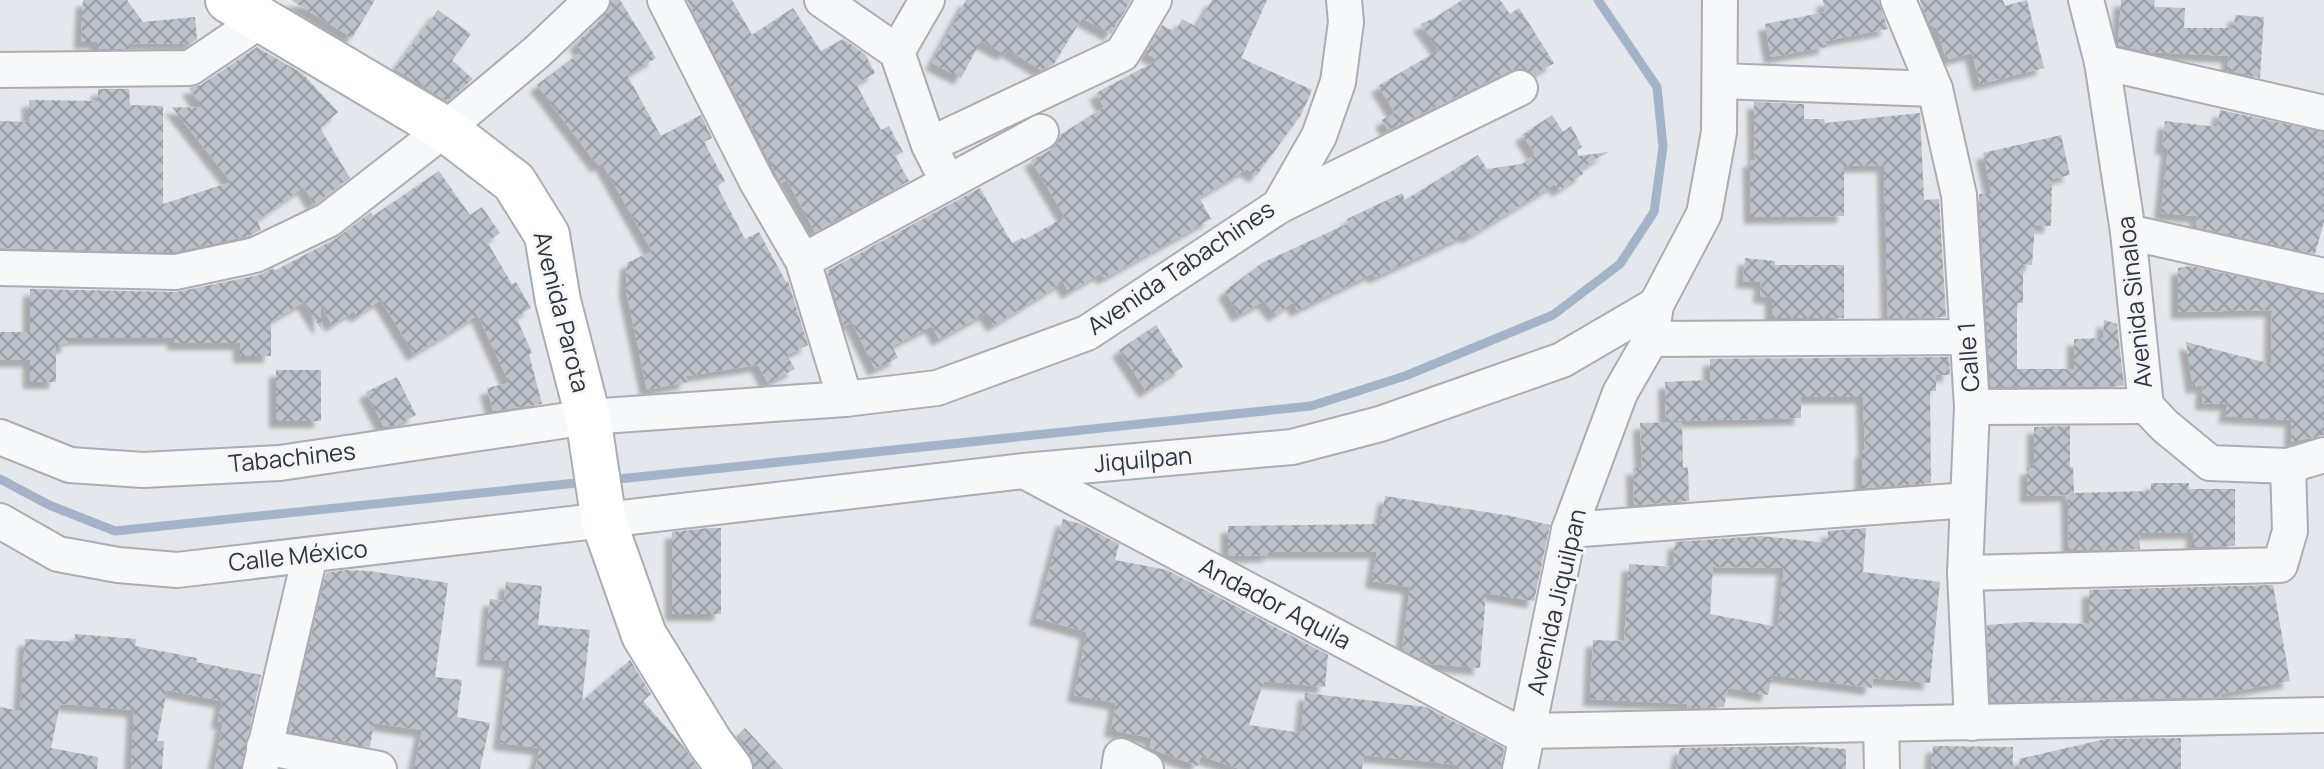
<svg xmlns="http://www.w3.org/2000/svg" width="2324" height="769" viewBox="0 0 2324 769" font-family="Manrope,sans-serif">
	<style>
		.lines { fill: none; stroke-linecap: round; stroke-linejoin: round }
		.stream { stroke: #a3b4c8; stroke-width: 9 }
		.building { fill: url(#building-cross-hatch); fill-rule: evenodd; filter: url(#shadow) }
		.street-casing { stroke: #a9aeb5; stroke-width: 38 }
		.secondary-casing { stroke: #a9aeb5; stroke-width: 48 }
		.street { stroke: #f7f8fa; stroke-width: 34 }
		.secondary { stroke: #fff; stroke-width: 44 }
		.labels { text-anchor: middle; stroke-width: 6; stroke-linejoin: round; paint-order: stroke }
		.street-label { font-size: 24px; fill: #2d3542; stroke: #f4f6f8 }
	</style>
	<defs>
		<pattern id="building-cross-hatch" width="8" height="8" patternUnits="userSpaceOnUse" patternTransform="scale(2)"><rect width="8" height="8" fill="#bcc0c8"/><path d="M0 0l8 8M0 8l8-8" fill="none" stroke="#999da4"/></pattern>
		<filter id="shadow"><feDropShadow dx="-7" dy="7" stdDeviation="2" flood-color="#0004"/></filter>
	</defs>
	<rect width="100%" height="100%" fill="#e4e7eb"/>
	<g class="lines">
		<g class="stream">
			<path d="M0 479 49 505 115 531 586 482"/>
			<path d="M609 480 1311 406 1405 376 1553 315 1620 264 1654 212 1663 147 1657 87 1598 0"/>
		</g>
	</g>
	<g class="building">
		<path d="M83 0H127L143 22 195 17 197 39 190 44 129 43V49H97V42H81Z"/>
		<path d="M291 0H375L352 38Z"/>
		<path d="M611 0H620L656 58 627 75 661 136 701 115 712 138 704 142 725 181 717 186 745 239 759 232 786 282 788 281 808 345 787 355 795 369 768 383 758 365 686 376 687 382 647 390 626 290 627 263 652 251 602 163 598 166 537 85 582 51 576 43 606 15Z"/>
		<path d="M687 0H732L752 35 793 8 821 51 843 39 865 54 875 73 856 84 881 130 889 126 903 152 895 156 909 181 815 232 787 180 781 183 775 172Z"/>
		<path d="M966 0H1131L1111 34 1082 18 1054 64 1041 70 1007 49 1005 54 981 41 961 78 932 63Z"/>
		<path d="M1212 0H1267L1241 58 1312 90 1301 115 1256 176 1247 169 1199 197 1211 219 1104 278 1101 273 1068 292 1063 282 994 325 986 313 939 339 932 326 892 346 898 358 875 369 852 322 844 326 827 271 980 188 1012 243 1022 238 1024 240 1065 217 1031 160 1051 150 1058 143 1060 135 1104 107 1096 93 1158 60 1146 53 1162 25 1175 32 1182 19 1197 27Z"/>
		<path d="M1462 0H1500L1510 14 1519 8 1554 63 1534 75 1522 68 1511 70 1388 130 1382 120 1395 113 1378 86 1439 50 1420 24 1435 18Z"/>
		<path d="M1823 0H1878L1888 29 1825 41 1826 47 1771 57 1765 24 1825 12Z"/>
		<path d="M1920 0H2003L2005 6 2027 0 2044 68 1980 84 1972 53 1946 60 1937 27 1931 28Z"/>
		<path d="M2121 0H2155L2154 7 2185 8 2184 28H2234L2235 15 2264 17 2260 78 2227 70 2229 56 2148 52 2118 45Z"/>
		<path d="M438 10 471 34 452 60 473 79 447 101 395 69Z"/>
		<path d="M257 47 303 74 338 112 320 128 350 178 314 204 304 187 257 220 261 230 248 236 174 252 0 248V121L29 122V100L98 101V89H129L130 105 163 106V204L231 182 172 107 202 108 189 88 201 85Z"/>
		<path d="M1754 102 1804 104V119H1824L1825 123 1920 113 1924 200 1939 199 1946 317 1888 318 1884 165 1844 166V216L1751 217 1750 160H1755Z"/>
		<path d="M2220 110 2324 132V222L2315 254 2196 227 2197 216 2161 213 2168 148 2162 147 2165 121 2217 127Z"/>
		<path d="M1552 115 1563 132 1571 126 1582 147 1577 150 1578 156 1608 152 1581 168 1583 174 1559 190 1555 184 1468 237 1467 234 1375 277 1373 273 1297 310 1293 302 1275 315 1264 301 1239 315 1225 291 1262 263 1349 223 1347 219 1402 193 1405 200 1478 155 1487 169 1522 164 1535 154 1522 135Z"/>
		<path d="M2061 135 2070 175 2052 179 2051 226 2035 225 2032 265 2023 264V303H2017V369H2074V339L2103 338 2104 320 2117 324 2124 386 1991 387 1979 194H1992L1983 153Z"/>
		<path d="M439 171 470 215 482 207 500 233 487 242 512 284 516 282 531 308 516 317 532 353 529 354 542 404 493 411 487 388 509 383 478 315 414 354 381 300 357 316 354 311 332 325 321 304V329L304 302 271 321V356H240V343H174V338H68V346H56V382H30V360H0V332H30V289L176 292 259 275 273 268 274 271 337 238 371 212 373 216Z"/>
		<path d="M1745 258 1775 261V265H1844V318H1772V297L1760 296 1761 282 1743 281Z"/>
		<path d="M2190 266 2324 295V435L2291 442 2292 420 2225 416 2228 404 2202 403 2203 385 2193 387 2186 342 2271 364 2272 310 2178 312V268Z"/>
		<path d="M1156 325 1183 367 1146 391 1119 350Z"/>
		<path d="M1949 357 1950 375H1936V391H1930L1931 483 1862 488V451L1865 450 1863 397H1801V418L1666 421 1665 382 1710 380V359Z"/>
		<rect x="276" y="370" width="45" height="51"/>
		<path d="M397 377 416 415 395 426 384 427 366 392Z"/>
		<path d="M1682 422 1683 468 1688 467 1689 501 1634 505 1633 468H1642L1640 423Z"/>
		<path d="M2070 426V467H2073L2074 493 2151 491V483H2189V489H2235V546L2193 547V532L2139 533 2140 549 2069 550 2068 495 2027 496V468H2034V427Z"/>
		<path d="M1385 496 1511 516 1550 525 1534 601 1486 593 1480 668 1430 664 1402 649 1410 587 1372 581 1377 552H1270V555L1228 556V526L1380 524Z"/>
		<path d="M1063 519 1081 524 1119 544 1115 560 1167 570 1328 655 1325 687 1264 681 1249 725 1301 733 1305 693 1426 707 1504 748 1501 769H1459V765L1364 755 1362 769H1240L1201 756 1198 766 1149 748 1152 738 1111 730 1116 703 1074 695 1087 632 1036 618Z"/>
		<path d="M709 528H721V614H672V532Z"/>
		<path d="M1866 528 1863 572 1940 582 1930 683 1873 678 1872 688 1772 675 1768 695 1728 688 1724 707 1687 708V704L1590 699 1593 640 1624 641 1629 564 1673 567 1675 542 1761 536 1827 543 1828 531ZM1713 567 1784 568 1778 627 1710 614Z"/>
		<path d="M345 570 369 571 448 583 435 677 462 680 457 717 490 723 480 769H414L422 730 374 723 370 747 289 731 326 573Z"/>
		<path d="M506 582 542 586 538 625 590 630 582 701 630 660 651 694 643 701 683 746 699 769H535L540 748 500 743 510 661 484 659 490 599 504 601Z"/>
		<path d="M2273 585 2290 681 2220 694 2221 697 1991 702 1987 625 2027 622 2089 624V590Z"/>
		<path d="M75 634 136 639 135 646 197 658 196 662 261 675 241 769H214L223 722 218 721 222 701 167 690 157 741H164L162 769H131L134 710 63 704 60 705 51 748 98 757 97 769H0V707L20 711 25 639 74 642Z"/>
		<path d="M745 728 783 769H754L750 755 737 736Z"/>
		<path d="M2181 738V769H2020L2019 759 2106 739Z"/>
		<path d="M1799 746 1846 749V769H1676L1680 748Z"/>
		<path d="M1933 746 2013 747V769H1931Z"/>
	</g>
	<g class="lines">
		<defs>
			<g id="street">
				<path d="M665 0 757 182 803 261 845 399"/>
				<path d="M822 0 897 52 929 145 939 165"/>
				<path d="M1898 0 1935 89 1959 195 1972 407 1965 573 1972 723"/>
				<path d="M2086 0 2102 62 2128 232 2146 406 2165 426 2210 463 2288 466 2324 455"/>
				<path d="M897 52 927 0"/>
				<path d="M2102 62 2324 113"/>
				<path d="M0 70 190 68 261 20"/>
				<path d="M1720 81 1935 89"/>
				<path d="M929 145 1122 54 1154 0"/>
				<path d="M1279 206 1520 88"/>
				<path d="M2128 232 2324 276"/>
				<path d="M803 261 1041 132"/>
				<path d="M0 268 176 272 255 255 328 220 445 129 537 52 592 0"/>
				<path d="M1651 339 1966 337"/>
				<path d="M1972 407 2146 406"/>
				<path d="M0 437 70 465 143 470 280 463 588 417 845 399 937 388 1087 333 1279 206 1319 136 1338 82 1346 22 1344 0"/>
				<path d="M1024 471 1527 738"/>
				<path d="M0 521 58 554 118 565 177 570 1024 471 1292 447 1380 424 1562 360 1656 305"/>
				<path d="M1569 530 1968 500"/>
				<path d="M1965 573 2280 565 2290 531 2288 466"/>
				<path d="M1881 725 1882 769"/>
				<path d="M1528 731 2324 715"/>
				<path d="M264 747 379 769"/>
				<path d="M260 769 310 555"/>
				<path d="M1119 769 1121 756 1146 769"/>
				<path d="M1520 769 1569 530 1620 393 1651 339 1656 305 1704 214 1719 132 1720 0"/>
			</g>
			<path id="secondary" d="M228 0 445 129 514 182 547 235 558 301 588 417 604 522 644 635 711 744 730 769"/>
		</defs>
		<use href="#street" class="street-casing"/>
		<use href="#secondary" class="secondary-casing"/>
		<use href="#street" class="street"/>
		<use href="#secondary" class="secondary"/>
	</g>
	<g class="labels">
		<g class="street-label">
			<text transform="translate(1181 268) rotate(-34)" y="8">Avenida Tabachines</text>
			<text transform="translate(2135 302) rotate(-96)" y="8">Avenida Sinaloa</text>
			<text transform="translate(561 312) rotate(76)" y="8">Avenida Parota</text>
			<text transform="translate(1969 357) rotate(-94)" y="8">Calle 1</text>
			<text transform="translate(292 458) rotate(-6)" y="8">Tabachines</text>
			<text transform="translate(1143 460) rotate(-5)" y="8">Jiquilpan</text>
			<text transform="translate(298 556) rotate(-6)" y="8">Calle México</text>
			<text transform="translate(1557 602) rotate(-77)" y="8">Avenida Jiquilpan</text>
			<text transform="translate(1275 604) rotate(28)" y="8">Andador Aquila</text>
		</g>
	</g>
</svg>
